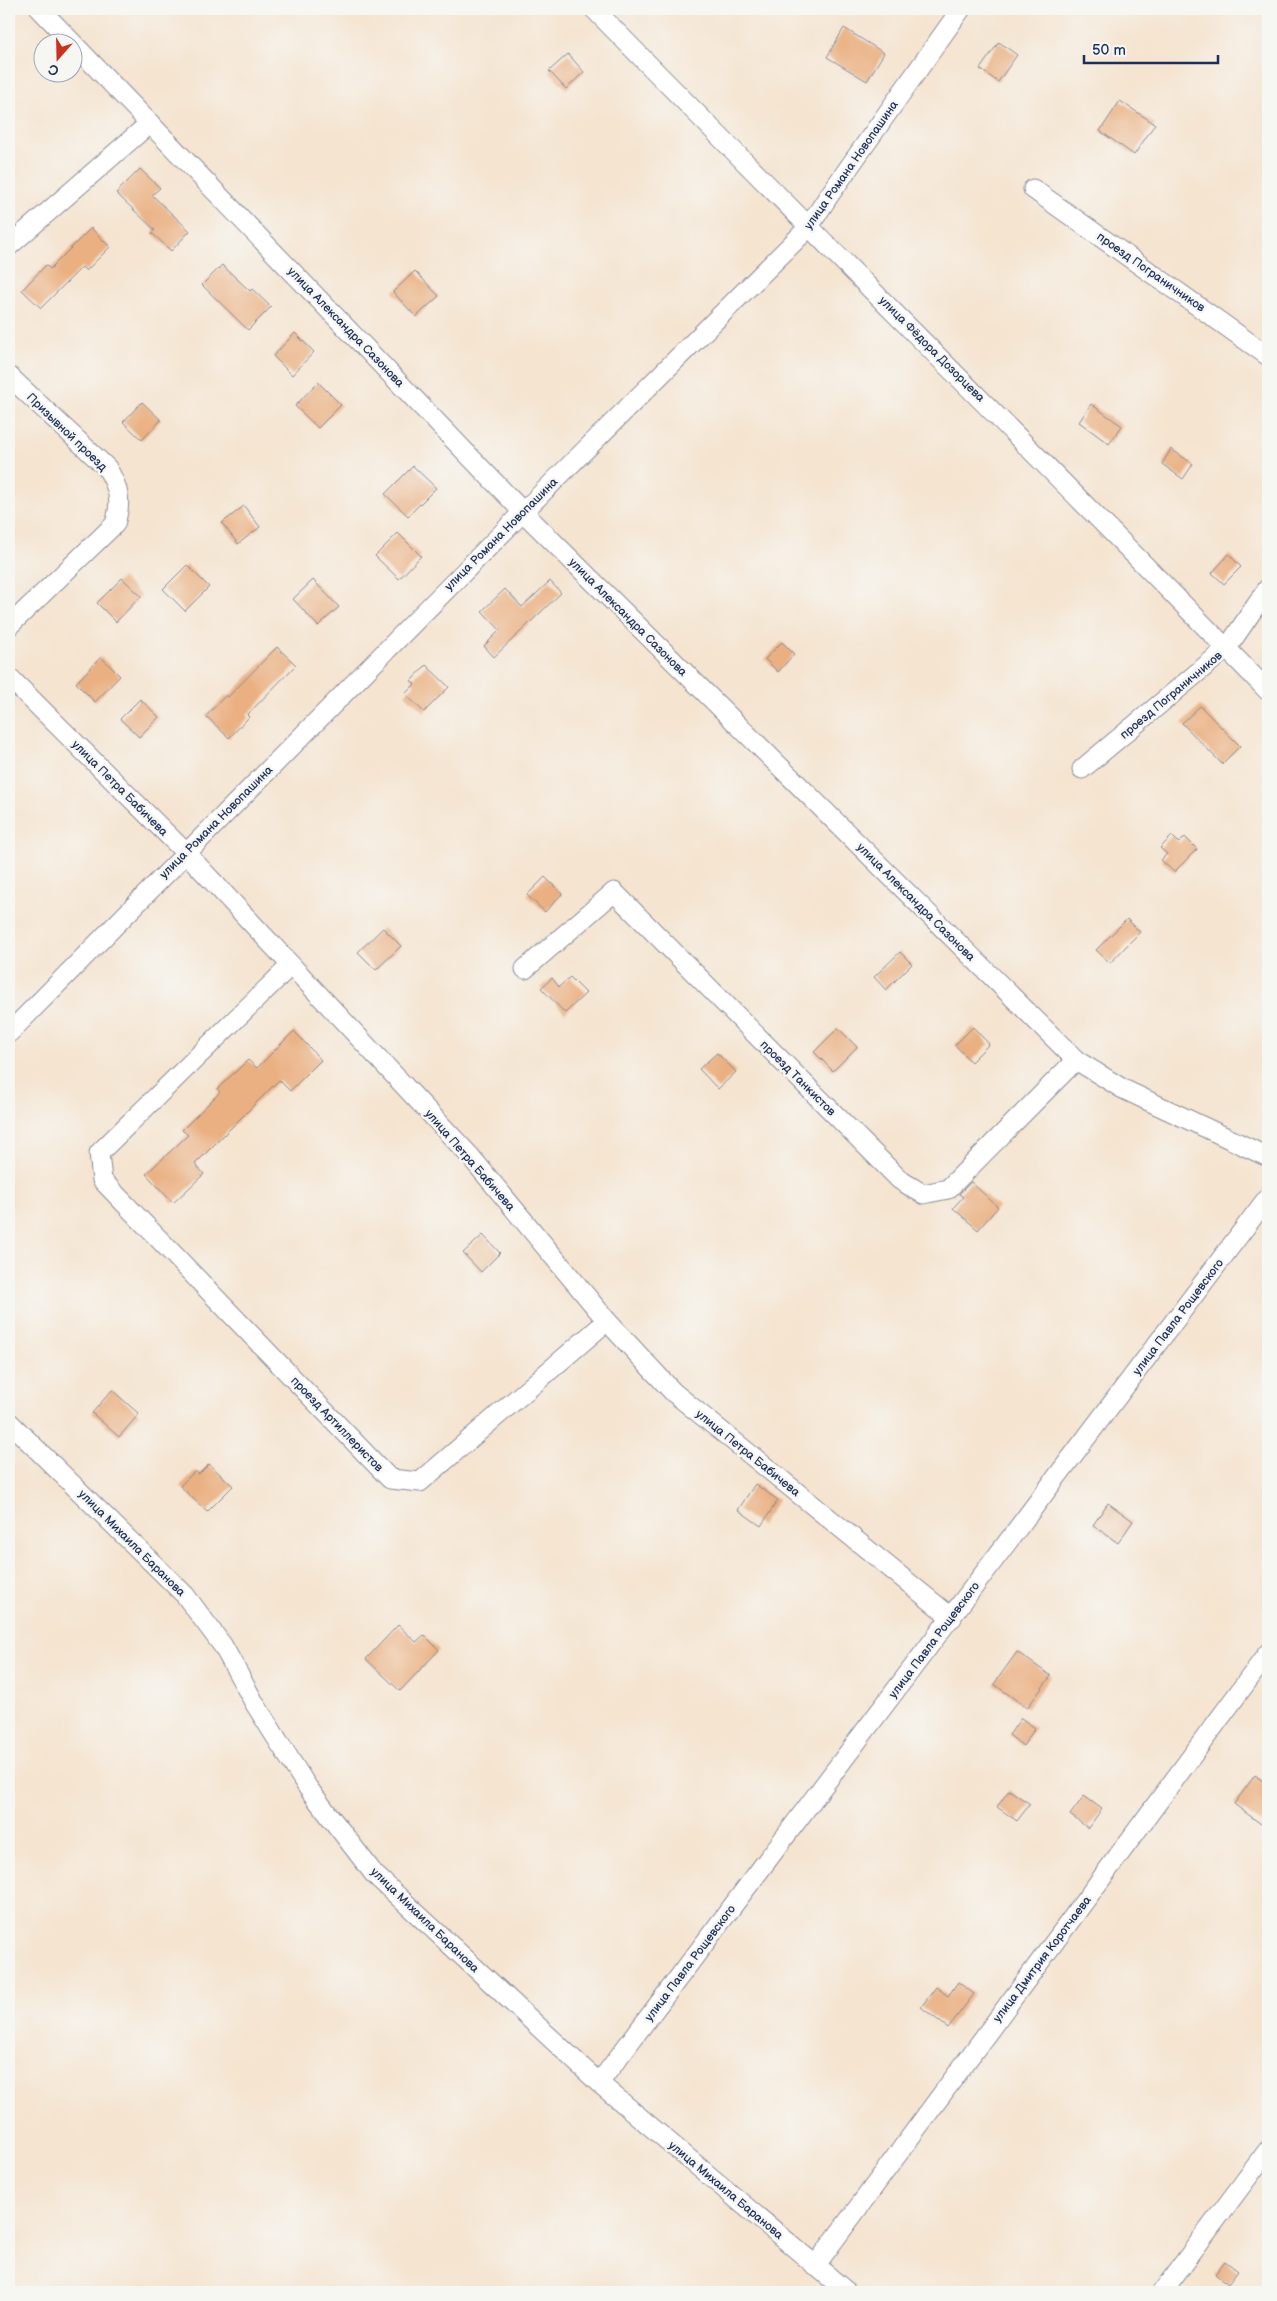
<svg xmlns="http://www.w3.org/2000/svg" width="1277" height="2301" viewBox="0 0 1277 2301" font-family="'Balsamiq Sans',sans-serif">
	<style>
		.lines { fill: none; stroke-linecap: round; stroke-linejoin: round }
		.stream { stroke: #59c6cf; stroke-width: 5.5 }
		.building { fill: #eab082 }
		.minor-casing { stroke: #888a97; stroke-width: 21 }
		.minor { stroke: #fff; stroke-width: 19 }
		.labels { text-anchor: middle; stroke-width: 5; stroke-linejoin: round; paint-order: stroke }
		.street-label { font-size: 12px; fill: #1b2f5e; stroke: #f6f6f2 }
	</style>
	<rect width="100%" height="100%" fill="#f6f6f2"/>
	<filter id="ink" filterUnits="userSpaceOnUse"><feTurbulence type="fractalNoise" baseFrequency=".02" numOctaves="2"/><feDisplacementMap in="SourceGraphic" scale="10" xChannelSelector="R" yChannelSelector="G"/><feConvolveMatrix kernelMatrix="1 2 1 2 8 2 1 2 1" color-interpolation-filters="sRGB"/></filter>
	<filter id="wash" filterUnits="userSpaceOnUse"><feTurbulence type="fractalNoise" baseFrequency=".0096" numOctaves="4" result="noise"/><feDisplacementMap in="SourceGraphic" scale="20" xChannelSelector="R" yChannelSelector="G"/><feGaussianBlur stdDeviation="1.12" result="paint"/><feColorMatrix in="noise" values="0 0 0 0 0 0 0 0 0 0 0 0 0 0 0 0 0 1.4 0 .05"/><feComposite in="paint" operator="in"/></filter>
	<g filter="url(#wash)">
		<rect width="100%" height="100%" fill="#f5e4d0"/>
		<g class="lines">
			<path class="stream" d="M9 2289 12 2292"/>
		</g>
		<g id="blocks">
			<g class="building">
				<path d="M844 28 884 53 867 81 827 57Z"/>
				<path d="M999 42 1017 55 998 82 980 69Z"/>
				<path d="M568 54 584 72 566 89 549 71Z"/>
				<path d="M1120 101 1155 124 1134 155 1100 131Z"/>
				<path d="M140 169 160 188 152 195 190 231 171 251 152 233 155 230 116 193Z"/>
				<path d="M91 228 110 247 86 271 82 267 41 308 22 290 46 265 50 269Z"/>
				<path d="M222 265 250 291 252 289 271 307 248 330 202 285Z"/>
				<path d="M415 271 439 296 416 317 393 292Z"/>
				<path d="M295 333 314 352 292 375 273 356Z"/>
				<path d="M318 382 341 405 318 428 295 406Z"/>
				<path d="M142 402 161 420 142 440 123 422Z"/>
				<path d="M1091 404 1122 426 1109 444 1079 422Z"/>
				<path d="M1171 449 1193 464 1183 479 1162 464Z"/>
				<path d="M413 466 436 488 408 516 385 494Z"/>
				<path d="M244 506 260 527 238 544 222 523Z"/>
				<path d="M398 533 421 556 399 579 375 556Z"/>
				<path d="M1229 554 1241 567 1224 584 1212 573Z"/>
				<path d="M187 565 209 587 185 611 163 589Z"/>
				<path d="M122 578 141 596 116 622 97 603Z"/>
				<path d="M313 580 339 607 318 626 293 599Z"/>
				<path d="M550 581 561 593 494 657 484 646 500 630 482 611 505 589 522 607Z"/>
				<path d="M782 642 794 654 778 672 765 659Z"/>
				<path d="M277 647 296 665 247 715 249 717 229 738 206 716 226 695 228 697Z"/>
				<path d="M101 657 120 676 95 702 76 683Z"/>
				<path d="M426 665 449 687 424 712 405 694 415 684 411 681Z"/>
				<path d="M140 699 159 717 139 737 120 719Z"/>
				<path d="M1200 706 1240 746 1222 764 1182 723Z"/>
				<path d="M1172 836 1179 843 1185 837 1197 849 1174 872 1161 860 1167 854 1160 848Z"/>
				<path d="M545 877 562 894 545 912 527 895Z"/>
				<path d="M1127 919 1140 932 1110 963 1096 950Z"/>
				<path d="M383 928 401 946 376 970 358 952Z"/>
				<path d="M900 952 912 964 886 990 874 977Z"/>
				<path d="M570 977 586 993 565 1013 541 988 552 978 559 987Z"/>
				<path d="M973 1027 989 1044 971 1062 955 1045Z"/>
				<path d="M838 1028 857 1047 833 1071 814 1052Z"/>
				<path d="M294 1031 321 1060 290 1091 279 1080 195 1164 204 1174 173 1203 146 1174 188 1135 182 1130 220 1092 217 1089 248 1060 257 1068Z"/>
				<path d="M717 1053 736 1072 718 1089 699 1069Z"/>
				<path d="M971 1182 998 1207 978 1230 953 1208 963 1197 959 1194Z"/>
				<path d="M483 1235 500 1253 481 1272 463 1253Z"/>
				<path d="M112 1390 139 1414 119 1437 92 1413Z"/>
				<path d="M209 1464 233 1486 207 1512 180 1486 195 1471 199 1474Z"/>
				<path d="M755 1484 778 1500 761 1526 738 1510Z"/>
				<path d="M1108 1503 1133 1521 1118 1543 1093 1525Z"/>
				<path d="M398 1625 416 1642 424 1635 439 1650 400 1691 366 1659Z"/>
				<path d="M1017 1652 1051 1676 1027 1708 994 1684Z"/>
				<path d="M1021 1718 1035 1728 1023 1746 1009 1735Z"/>
				<path d="M1255 1775 1268 1785V1814L1261 1824 1234 1804Z"/>
				<path d="M1009 1790 1030 1804 1017 1821 997 1807Z"/>
				<path d="M1084 1796 1102 1809 1088 1828 1070 1815Z"/>
				<path d="M958 1982 974 1994 948 2028 921 2007 936 1987 948 1996Z"/>
				<path d="M1225 2261 1238 2271 1228 2284 1215 2274Z"/>
			</g>
		</g>
	</g>
	<g filter="url(#ink)">
		<use href="#blocks" fill-opacity="0" stroke="#888a97" stroke-width="1"/>
		<g class="lines">
			<defs>
				<g id="minor">
					<path d="M40 9 523 512 1076 1060 1123 1089 1268 1157"/>
					<path d="M594 9C818 238 1045 462 1268 691"/>
					<path d="M1033 189 1268 356"/>
					<path d="M9 246 150 123"/>
					<path d="M9 376 107 468C119 488 122 501 115 524L9 626"/>
					<path d="M9 677 186 853 470 1156 607 1321 673 1392 952 1618"/>
					<path d="M1082 769 1227 648 1268 588"/>
					<path d="M291 965 99 1153 102 1180 390 1479 420 1482 607 1321"/>
					<path d="M525 969 614 892 900 1180 923 1194 948 1189 1076 1060"/>
					<path d="M9 1033 523 512 808 228 828 197 961 9"/>
					<path d="M9 1422 185 1595 223 1646 255 1704 308 1788 374 1874 599 2083 847 2292"/>
					<path d="M599 2083 1268 1197"/>
					<path d="M815 2266 1268 1653"/>
					<path d="M1162 2292 1268 2150"/>
				</g>
			</defs>
			<use href="#minor" class="minor-casing"/>
			<use href="#minor" class="minor"/>
		</g>
	</g>
	<g class="labels">
		<g class="street-label">
			<text transform="translate(851 165) rotate(-55)" y="4">улица Романа Новопашина</text>
			<text transform="translate(1151 272) rotate(35)" y="4">проезд Пограничников</text>
			<text transform="translate(346 327) rotate(46)" y="4">улица Александра Сазонова</text>
			<text transform="translate(932 349) rotate(45)" y="4">улица Фёдора Дозорцева</text>
			<text transform="translate(67 432) rotate(44)" y="4">Призывной проезд</text>
			<text transform="translate(501 534) rotate(-45)" y="4">улица Романа Новопашина</text>
			<text transform="translate(628 617) rotate(45)" y="4">улица Александра Сазонова</text>
			<text transform="translate(1171 695) rotate(-40)" y="4">проезд Пограничников</text>
			<text transform="translate(120 788) rotate(45)" y="4">улица Петра Бабичева</text>
			<text transform="translate(216 822) rotate(-45)" y="4">улица Романа Новопашина</text>
			<text transform="translate(916 902) rotate(45)" y="4">улица Александра Сазонова</text>
			<text transform="translate(798 1078) rotate(45)" y="4">проезд Танкистов</text>
			<text transform="translate(470 1160) rotate(49)" y="4">улица Петра Бабичева</text>
			<text transform="translate(1178 1317) rotate(-53)" y="4">улица Павла Рощевского</text>
			<text transform="translate(337 1424) rotate(46)" y="4">проезд Артиллеристов</text>
			<text transform="translate(748 1453) rotate(39)" y="4">улица Петра Бабичева</text>
			<text transform="translate(132 1543) rotate(45)" y="4">улица Михаила Баранова</text>
			<text transform="translate(934 1640) rotate(-53)" y="4">улица Павла Рощевского</text>
			<text transform="translate(425 1920) rotate(44)" y="4">улица Михаила Баранова</text>
			<text transform="translate(1042 1959) rotate(-53)" y="4">улица Дмитрия Коротчаева</text>
			<text transform="translate(690 1963) rotate(-53)" y="4">улица Павла Рощевского</text>
			<text transform="translate(726 2190) rotate(40)" y="4">улица Михаила Баранова</text>
		</g>
	</g>
	<rect width="1277" height="2301" fill="none" stroke="#f6f6f2" stroke-width="30"/>
	<g transform="translate(58 58) rotate(200)"><circle r="24" fill="#f6f6f2" stroke="#9ea6b7"/>
	<path d="M0-4L9 19L0 12L-9 19Z" fill="#c8321e"/>
	<text y="-8" font-size="14" font-weight="bold" text-anchor="middle" fill="#1b2f5e">С</text>
	</g>
	<path d="M1084 55v8h134v-8" fill="none" stroke="#1b2f5e" stroke-width="2.5"/>
	<text x="1092" y="55" font-size="15" fill="#1b2f5e" stroke="#f6f6f2" stroke-width="4" paint-order="stroke">50 m</text>
</svg>
